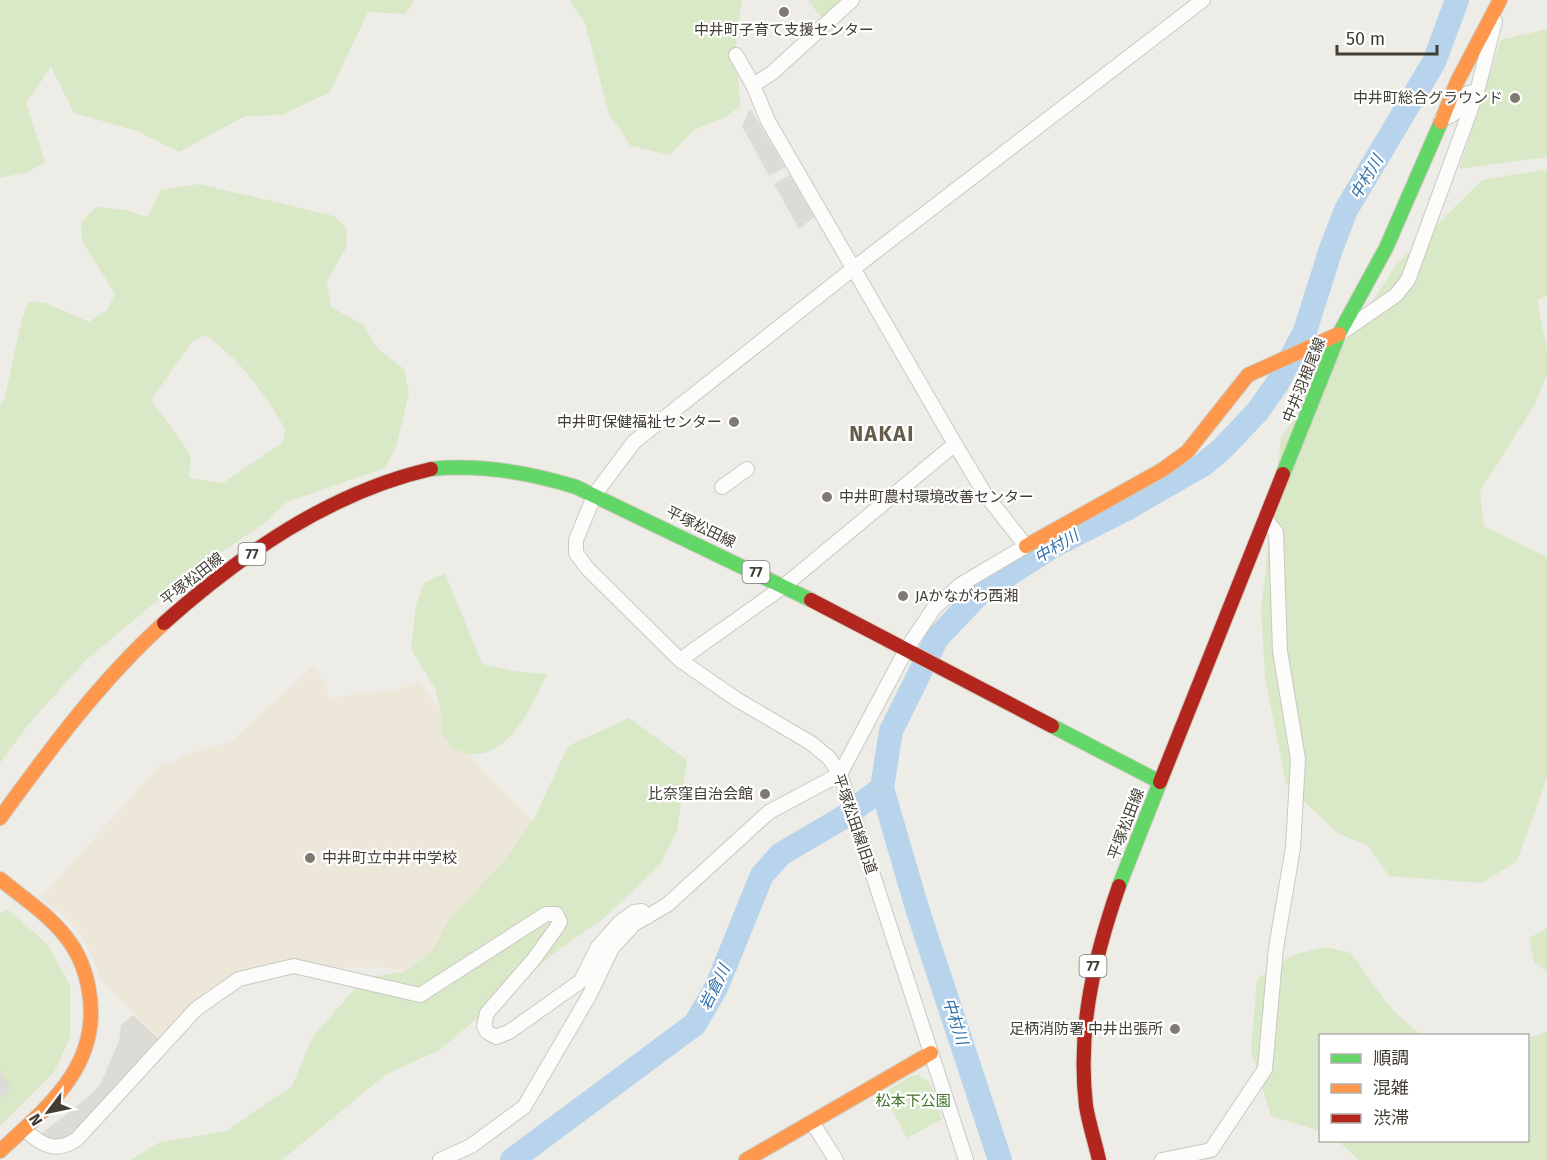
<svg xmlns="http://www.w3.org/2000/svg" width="1547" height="1160" viewBox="0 0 1547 1160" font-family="'Fira Sans','Noto Sans JP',sans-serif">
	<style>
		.education { fill: #ece7d8 }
		.green { fill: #d9e8c6; fill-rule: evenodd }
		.parking { fill: #dddbd6 }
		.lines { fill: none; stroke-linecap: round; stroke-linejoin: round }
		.river { stroke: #b7d4ec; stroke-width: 24 }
		.street-casing { stroke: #cac8c2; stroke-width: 16 }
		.fast-casing { stroke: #ccc9bd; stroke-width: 16 }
		.slow-casing { stroke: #ccc9bd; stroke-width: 16 }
		.jam-casing { stroke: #ccc9bd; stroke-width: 16 }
		.street { stroke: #fcfcfb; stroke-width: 14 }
		.fast { stroke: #63d668; stroke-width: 14 }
		.slow { stroke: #ff974d; stroke-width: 14 }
		.jam { stroke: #b3261e; stroke-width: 14 }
		.poi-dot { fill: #7e7a72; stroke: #fff; stroke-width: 2 }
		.labels { text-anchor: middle; stroke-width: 4.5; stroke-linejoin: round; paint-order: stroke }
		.shield { fill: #fff; stroke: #7b7770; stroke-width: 1.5 }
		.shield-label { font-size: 14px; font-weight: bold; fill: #423d33 }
		.poi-label { font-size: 15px; fill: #423d33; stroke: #fff; text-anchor: end }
		.street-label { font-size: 15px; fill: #423d33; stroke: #fff }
		.park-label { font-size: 15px; fill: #407229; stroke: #fff }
		.water-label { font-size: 16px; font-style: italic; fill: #3070aa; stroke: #fff }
		.district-label { font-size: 21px; font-weight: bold; letter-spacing: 1.5px; fill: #655c4b; stroke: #fff }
	</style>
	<rect width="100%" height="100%" fill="#eeece6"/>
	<path class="education" d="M313 666 321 676 330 698 395 690 420 682 482 770 551 839 421 966 407 971 380 967 327 968 238 974 205 993 161 1040 101 980 91 953 79 932 66 918 39 896 45 893 162 763 170 764 187 754 231 742Z"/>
	<g class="green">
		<path d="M0 0H415L405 14 368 12 330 92 282 115 245 116 179 152 137 131 74 113 51 67 26 103 45 162 28 172 0 178Z"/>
		<path d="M569 0H742L736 42 740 106 726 117 694 130 670 155 631 146 609 114 585 23Z"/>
		<path d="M808 0H839V4L823 20Z"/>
		<path d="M1547 29V157L1459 169 1501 40Z"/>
		<path d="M1547 169V296L1537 300 1547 349V374L1534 406 1480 491 1484 526 1547 557V778L1517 861 1482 883 1389 876 1368 846 1336 832 1286 784 1265 678 1261 609 1281 438 1397 264 1482 180Z"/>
		<path d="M199 184 334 216 347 229 346 248 327 281 331 307 363 325 378 349 404 369 409 393 396 447 385 468 287 502 267 521 183 579 86 660 28 725 0 763V405L4 401 22 319 29 301 46 303 89 322 107 310 115 294 82 241 81 222 96 207 126 210 147 217 161 190ZM205 335C241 360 264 392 285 429L283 442 223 483 189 478 191 455 151 400 192 342Z"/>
		<path d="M445 573 482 664 512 671 547 674C530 711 500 777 449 746V740L441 735 442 719 435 689 411 649 416 605 424 583Z"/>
		<path d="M629 718 687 760 677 831 660 865 605 917 554 953 441 1049 385 1075 282 1160H131L158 1143 226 1131 292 1086 312 1038 364 978 403 972 432 952 449 920 503 862 535 817 568 746Z"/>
		<path d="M7 909 47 944 70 985V1038L54 1072 0 1126V914Z"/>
		<path d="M1547 928V972L1534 962 1529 938Z"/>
		<path d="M1325 947 1351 953C1372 981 1393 1019 1424 1035L1320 1036V1131L1271 1116 1251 1051 1257 979 1293 955Z"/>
		<path d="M1547 1032V1160H1359L1338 1141 1528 1140V1038Z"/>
		<path d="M919 1075 931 1084 942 1119 907 1138 883 1093 911 1076Z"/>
	</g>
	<g class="parking">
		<path d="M750 108 785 167 769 176 742 126Z"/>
		<path d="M790 175 814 217 799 229 774 184Z"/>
		<path d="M133 1015 160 1040 68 1139 54 1142 41 1137 43 1132 86 1099 100 1085 119 1041 121 1025Z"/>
		<path d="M0 1071 12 1088 0 1100Z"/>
	</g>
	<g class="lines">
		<g class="river">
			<path d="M512 1160 695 1024 716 988 762 875 781 854 844 817 882 788"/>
			<path d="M1000 1160 917 908 882 788 891 731 937 638 979 594 1053 546 1126 509 1204 464 1223 448 1257 412 1277 384 1305 331 1331 249 1346 210 1434 62 1457 0"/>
		</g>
		<defs>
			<g id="street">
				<path d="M753 85 772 73 852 0"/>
				<path d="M1441 119C1458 116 1459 106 1468 93L1477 92"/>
				<path d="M1341 333 1396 295 1408 280 1477 92 1495 21"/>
				<path d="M722 487 747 469"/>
				<path d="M680 660 784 586 955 444"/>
				<path d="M812 1122 836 1160"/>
				<path d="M24 1129C41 1145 56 1154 77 1139L196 1009 239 979 294 966 420 995 546 914H556L560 922 557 927 534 959 487 1013 484 1026 487 1032 496 1037 509 1032 581 981 598 947 619 923 634 912 642 911 647 917"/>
				<path d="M440 1160 471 1146 524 1107 589 996 612 948 634 924 667 905 769 812 840 774 906 650 934 608 960 585 1026 546 985 494 955 444 768 121 753 85 736 55"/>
				<path d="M966 1160 840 774 829 758 811 743 736 699 680 660 587 568 576 553V540L595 494 634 442 854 268 1203 0"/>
				<path d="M1162 1160 1211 1150 1265 1069 1276 948 1293 848 1298 759 1280 651 1276 532 1265 519"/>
			</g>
			<g id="fast">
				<path d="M431 469C481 464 528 472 576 487L811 600"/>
				<path d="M1283 474 1339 334 1386 248 1441 122"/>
				<path d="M1052 726 1160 782 1119 886"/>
			</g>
			<g id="slow">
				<path d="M1441 122 1457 82 1500 0"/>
				<path d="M1026 546 1162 470 1187 452 1248 375 1339 334"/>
				<path d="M0 818C51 748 100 681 164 623"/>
				<path d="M0 879C22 897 48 914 66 937 78 952 86 972 89 991 102 1064 49 1106 0 1151"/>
				<path d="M746 1160 931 1053"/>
			</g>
			<g id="jam">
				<path d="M811 600 1052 726"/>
				<path d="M164 623C242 554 328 493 431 469"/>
				<path d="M1160 782 1283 474"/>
				<path d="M1099 1160C1095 1142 1089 1124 1086 1106 1077 1029 1094 958 1119 886"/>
			</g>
		</defs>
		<use href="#street" class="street-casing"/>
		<use href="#fast" class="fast-casing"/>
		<use href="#slow" class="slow-casing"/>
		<use href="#jam" class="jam-casing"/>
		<use href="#street" class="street"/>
		<use href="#fast" class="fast"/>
		<use href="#slow" class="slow"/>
		<use href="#jam" class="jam"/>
	</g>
	<g class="poi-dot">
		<circle cx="784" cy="12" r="6"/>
		<circle cx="1515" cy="98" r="6"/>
		<circle cx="734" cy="422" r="6"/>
		<circle cx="827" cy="497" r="6"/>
		<circle cx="903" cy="596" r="6"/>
		<circle cx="765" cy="794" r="6"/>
		<circle cx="310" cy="858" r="6"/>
		<circle cx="1175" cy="1029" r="6"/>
	</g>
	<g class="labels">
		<g class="shield">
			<rect x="238.5" y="543" width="27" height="22" rx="4.5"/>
			<rect x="742.5" y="561" width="27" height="22" rx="4.5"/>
			<rect x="1079.5" y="955" width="27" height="22" rx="4.5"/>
		</g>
		<g class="shield-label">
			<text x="252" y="559">77</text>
			<text x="756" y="577">77</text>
			<text x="1093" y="971">77</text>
		</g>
		<g class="poi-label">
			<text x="784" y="35" text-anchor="middle">中井町子育て支援センター</text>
			<text x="1503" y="103">中井町総合グラウンド</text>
			<text x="722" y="427">中井町保健福祉センター</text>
			<text x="839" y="502" text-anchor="start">中井町農村環境改善センター</text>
			<text x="915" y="601" text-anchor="start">JAかながわ西湘</text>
			<text x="753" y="799">比奈窪自治会館</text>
			<text x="322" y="863" text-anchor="start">中井町立中井中学校</text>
			<text x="1163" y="1034">足柄消防署 中井出張所</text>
		</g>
		<g class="street-label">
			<text transform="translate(1304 380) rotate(-68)" y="5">中井羽根尾線</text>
			<text transform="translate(701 527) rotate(26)" y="5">平塚松田線</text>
			<text transform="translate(192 579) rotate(-38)" y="5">平塚松田線</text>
			<text transform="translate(855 824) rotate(71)" y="5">平塚松田線旧道</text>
			<text transform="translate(1126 824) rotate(-69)" y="5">平塚松田線</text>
		</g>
		<g class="park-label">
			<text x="913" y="1106">松本下公園</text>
		</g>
		<g class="water-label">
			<text transform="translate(1366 177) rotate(-59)" y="6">中村川</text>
			<text transform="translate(1056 546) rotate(-31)" y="6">中村川</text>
			<text transform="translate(714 987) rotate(-64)" y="6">岩倉川</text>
			<text transform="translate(956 1021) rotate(72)" y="6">中村川</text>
		</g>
		<g class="district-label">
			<text x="882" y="441">NAKAI</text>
		</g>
	</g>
	<rect x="1319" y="1034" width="210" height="108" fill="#ffffff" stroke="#b3b1ad" stroke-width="1.5"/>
	<rect x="1331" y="1054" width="30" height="9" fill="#63d668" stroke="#b3b1ad" stroke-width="1.5"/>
	<text x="1373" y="1064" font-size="18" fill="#423d33">順調</text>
	<rect x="1331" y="1084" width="30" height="9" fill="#ff974d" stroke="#b3b1ad" stroke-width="1.5"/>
	<text x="1373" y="1094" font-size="18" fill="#423d33">混雑</text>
	<rect x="1331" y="1114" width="30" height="9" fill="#b3261e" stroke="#b3b1ad" stroke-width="1.5"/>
	<text x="1373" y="1124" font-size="18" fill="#423d33">渋滞</text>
	<g transform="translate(48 1112) rotate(238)" stroke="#ffffff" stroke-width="4.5" paint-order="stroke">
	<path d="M0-4.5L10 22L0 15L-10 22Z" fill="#423d33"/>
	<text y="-9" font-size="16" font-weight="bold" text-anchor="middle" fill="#423d33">N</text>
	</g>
	<path d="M1337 45v9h100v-9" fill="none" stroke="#423d33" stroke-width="3"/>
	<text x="1346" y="45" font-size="18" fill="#423d33" stroke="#ffffff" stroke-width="4.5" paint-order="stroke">50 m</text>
</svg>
